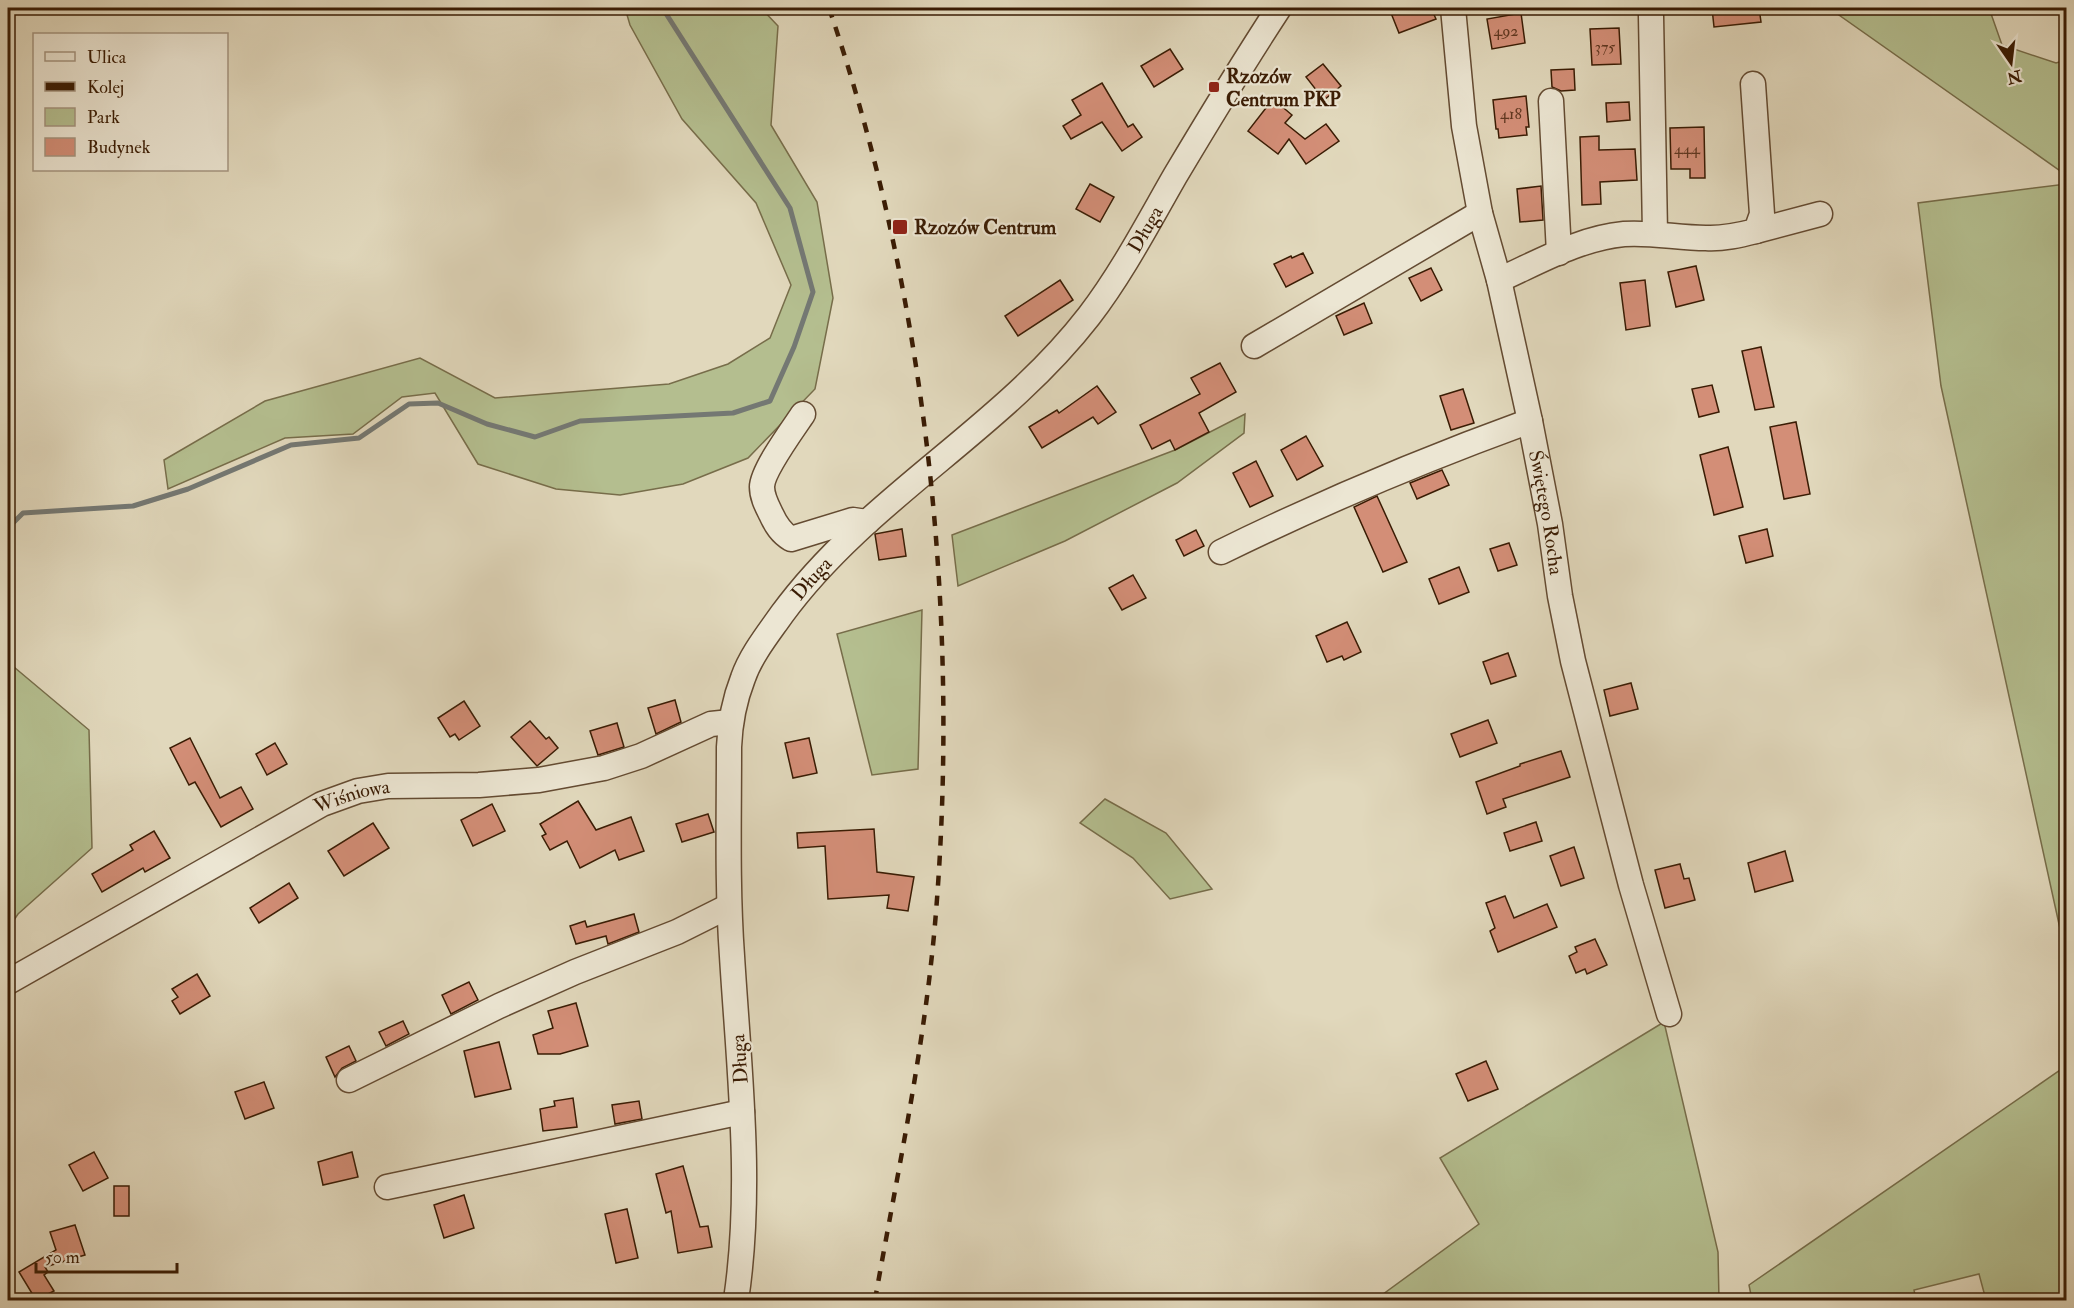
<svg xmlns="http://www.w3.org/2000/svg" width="2074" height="1308" viewBox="0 0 2074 1308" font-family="'IM FELL Double Pica',serif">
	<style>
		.green { fill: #b4be8f; stroke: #776d4a; stroke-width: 1.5 }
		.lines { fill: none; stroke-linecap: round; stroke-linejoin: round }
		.stream { stroke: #747873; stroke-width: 5 }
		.building { fill: #d38e77; stroke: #3a1c04; stroke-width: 1.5 }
		.minor-casing { stroke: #644b32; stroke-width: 27 }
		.minor { stroke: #ece6d3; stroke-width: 24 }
		.rail { stroke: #3a1c04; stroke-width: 4.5; stroke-dasharray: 10 10; stroke-linecap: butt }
		.poi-dot { fill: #8f2418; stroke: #ece6d3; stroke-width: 2 }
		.labels { text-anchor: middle; stroke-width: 4.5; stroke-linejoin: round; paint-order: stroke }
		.number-label { font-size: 16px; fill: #603821 }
		.poi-label { font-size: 20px; font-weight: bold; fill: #3a1c04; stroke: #ece6d3; text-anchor: start }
		.street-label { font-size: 20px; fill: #3a1c04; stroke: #ece6d3 }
	</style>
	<rect width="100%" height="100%" fill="#e1d8bc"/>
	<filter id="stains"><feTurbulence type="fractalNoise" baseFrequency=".00333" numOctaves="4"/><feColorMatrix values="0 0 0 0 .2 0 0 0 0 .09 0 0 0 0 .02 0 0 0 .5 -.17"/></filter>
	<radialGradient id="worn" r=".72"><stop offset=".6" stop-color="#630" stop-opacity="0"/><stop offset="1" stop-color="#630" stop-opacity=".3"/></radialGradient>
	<g class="green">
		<path d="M625 8H761L778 26 771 125 817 202 833 298 815 389 748 458 683 484 620 495 556 489 478 464 435 393 402 397 353 434 285 438 168 489 164 460 265 401 420 358 495 398 669 384 728 364 770 338 791 285 756 203 682 119 630 25Z"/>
		<path d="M1829 8H1989L2002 45 2056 63 2066 60V175Z"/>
		<path d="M2066 184V956L1941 386 1918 203Z"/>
		<path d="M1245 414 1244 433 1177 483 1065 541 958 586 952 535 1175 450Z"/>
		<path d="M922 610 918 769 872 775 837 634Z"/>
		<path d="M8 662 89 730 92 848 18 914 8 929Z"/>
		<path d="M1105 799 1166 833 1212 889 1170 899 1133 858 1080 823Z"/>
		<path d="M1664 1022 1718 1252 1719 1300H1375L1479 1224 1440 1158Z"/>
		<path d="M2066 1066V1300H1986L1979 1274 1914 1290 1916 1300H1752L1749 1285Z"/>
	</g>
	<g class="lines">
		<path class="stream" d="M8 528 23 513 133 506 188 489 291 445 359 438 409 404 438 403 487 424 535 437 580 421 733 413 770 401 794 347 813 292 790 208 665 12 664 8"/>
	</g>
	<g class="building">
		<path d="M1389 8H1431L1436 19 1399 33Z"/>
		<path d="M1712 8H1759L1761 22 1714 27Z"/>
		<path d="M1521 13 1525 43 1492 49 1487 19Z"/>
		<path d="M1619 28 1621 64 1592 65 1590 29Z"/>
		<path d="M1170 49 1183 69 1154 87 1141 66Z"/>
		<path d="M1323 64 1341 86 1324 100 1306 77Z"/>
		<path d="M1574 69 1575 90 1561 91 1552 87 1551 70Z"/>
		<path d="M1102 83 1128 127 1133 124 1142 137 1122 151 1102 122 1071 139 1063 126 1081 115 1072 100Z"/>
		<path d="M1526 96 1529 127H1526L1527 135 1499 138 1498 129H1496L1493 100Z"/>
		<path d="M1273 99 1292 115 1285 123 1305 139 1326 124 1339 141 1306 164 1289 139 1278 154 1248 131Z"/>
		<path d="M1629 102 1630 120 1607 122 1606 103Z"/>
		<path d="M1704 127 1705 178H1690V169H1671L1670 128Z"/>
		<path d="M1599 136V150L1635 149 1637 180 1600 182 1601 204 1582 205 1580 137Z"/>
		<path d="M1090 184 1114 197 1100 222 1076 209Z"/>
		<path d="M1541 186 1543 220 1520 222 1517 189Z"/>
		<path d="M1303 253 1313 273 1286 287 1274 264 1291 256 1292 258Z"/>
		<path d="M1696 266 1704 300 1676 307 1668 272Z"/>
		<path d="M1431 268 1442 290 1421 301 1409 278Z"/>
		<path d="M1060 280 1073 300 1018 336 1005 316Z"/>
		<path d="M1645 280 1650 326 1626 330 1620 283Z"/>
		<path d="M1364 303 1372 323 1344 335 1336 316Z"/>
		<path d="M1761 347 1774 407 1755 410 1742 351Z"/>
		<path d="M1220 363 1236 392 1199 413 1209 432 1175 450 1170 440 1152 449 1140 425 1200 394 1191 378Z"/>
		<path d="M1712 385 1719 412 1699 417 1692 389Z"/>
		<path d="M1097 386 1116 412 1098 424 1093 417 1042 448 1029 427 1057 410 1059 413Z"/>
		<path d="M1463 389 1474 423 1451 430 1440 396Z"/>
		<path d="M1796 422 1810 494 1784 499 1770 427Z"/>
		<path d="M1306 436 1323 466 1297 480 1281 450Z"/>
		<path d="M1728 447 1743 507 1714 515 1700 455Z"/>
		<path d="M1256 461 1273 496 1250 507 1233 473Z"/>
		<path d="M1442 470 1449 485 1417 499 1410 483Z"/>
		<path d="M1377 496 1407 562 1383 572 1354 507Z"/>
		<path d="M902 529 906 556 879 560 875 534Z"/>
		<path d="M1767 529 1773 556 1746 563 1739 536Z"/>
		<path d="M1196 530 1204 546 1184 556 1176 540Z"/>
		<path d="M1509 543 1517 565 1498 571 1490 549Z"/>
		<path d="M1459 567 1469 592 1439 604 1429 579Z"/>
		<path d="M1133 575 1146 598 1122 610 1109 588Z"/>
		<path d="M1347 622 1361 652 1344 660 1342 656 1327 662 1316 636Z"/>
		<path d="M1508 653 1516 676 1491 684 1483 662Z"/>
		<path d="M1631 683 1638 709 1610 716 1604 690Z"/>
		<path d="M675 700 681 722 656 734 648 708Z"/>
		<path d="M464 701 480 726 459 740 455 734 450 737 438 718Z"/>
		<path d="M1488 720 1497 743 1460 757 1451 734Z"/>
		<path d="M530 721 546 739 549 737 558 748 537 766 511 737Z"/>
		<path d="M617 723 624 747 598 755 590 731Z"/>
		<path d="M190 738 220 798 241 787 253 809 221 827 195 782 189 785 170 748Z"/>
		<path d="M809 738 817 773 793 778 785 743Z"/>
		<path d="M275 743 287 764 267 775 256 754Z"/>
		<path d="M1561 751 1570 777 1503 799 1506 807 1487 814 1476 782 1520 766V764Z"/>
		<path d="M578 801 596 830 631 817 644 851 619 860 615 850 580 868 567 841 550 850 542 836 546 834 540 824Z"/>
		<path d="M492 804 505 831 473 846 461 820Z"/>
		<path d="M708 814 714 832 682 842 676 824Z"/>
		<path d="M1536 822 1542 841 1510 851 1504 833Z"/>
		<path d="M373 823 389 848 344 876 328 851Z"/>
		<path d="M874 829 877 872 914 877 908 911 887 908 889 895 828 899 825 846 798 848 797 833Z"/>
		<path d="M154 831 170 858 145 872 143 868 102 892 92 874 133 850 130 845Z"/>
		<path d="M1574 847 1584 878 1561 886 1550 856Z"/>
		<path d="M1785 851 1793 881 1755 892 1748 863Z"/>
		<path d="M1680 864 1684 879 1689 878 1695 900 1665 908 1655 870Z"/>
		<path d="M289 883 298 898 259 923 250 908Z"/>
		<path d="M1505 896 1514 918 1547 904 1557 927 1498 952 1490 931 1495 928 1486 903Z"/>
		<path d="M634 914 639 932 608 944 606 936 576 944 570 926 585 921 587 927Z"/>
		<path d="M1595 939 1607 965 1587 974 1585 969 1576 973 1569 956 1577 952 1575 947Z"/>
		<path d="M197 974 210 996 180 1014 172 1001 178 997 172 989Z"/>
		<path d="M469 982 478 1000 451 1014 442 995Z"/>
		<path d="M576 1003 588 1046 560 1054H538L533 1035 553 1028 548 1011Z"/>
		<path d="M403 1021 409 1034 386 1046 379 1032Z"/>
		<path d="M499 1042 511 1089 475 1097 464 1051Z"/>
		<path d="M349 1046 356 1061 342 1068 335 1077 326 1057Z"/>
		<path d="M1486 1061 1498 1089 1468 1101 1456 1074Z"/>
		<path d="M264 1082 274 1108 245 1119 235 1092Z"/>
		<path d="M573 1098 577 1127 543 1131 540 1109 555 1106 554 1101Z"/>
		<path d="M639 1101 642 1119 615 1124 612 1105Z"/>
		<path d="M94 1152 108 1178 83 1191 69 1165Z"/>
		<path d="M352 1152 358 1177 323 1185 318 1162Z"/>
		<path d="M683 1166 700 1227 708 1226 712 1247 678 1253 671 1211 666 1213 656 1174Z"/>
		<rect x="114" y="1186" width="15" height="30"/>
		<path d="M464 1195 474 1228 444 1238 434 1205Z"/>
		<path d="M627 1209 638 1258 616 1263 605 1214Z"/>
		<path d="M75 1225 85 1255 45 1267 48 1272 44 1275 54 1291 36 1300 19 1272 56 1250 50 1232Z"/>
	</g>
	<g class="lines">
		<defs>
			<g id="minor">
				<path id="s1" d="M1453 8 1464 126 1480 213 1499 280 1530 421 1550 524 1560 596 1573 661 1631 885 1669 1014"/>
				<path d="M1651 16 1655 233"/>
				<path d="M1551 101 1559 253"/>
				<path d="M1756 231 1820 214"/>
				<path d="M1499 280C1539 262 1580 238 1624 234 1652 232 1678 238 1706 238 1723 239 1740 235 1756 231L1762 214 1753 84"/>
				<path d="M1254 346 1480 213"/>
				<path d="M803 414C793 429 762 471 762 487 762 497 767 506 771 514 776 525 781 533 791 539L853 520 867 522"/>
				<path d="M1221 552C1321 503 1425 459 1530 421"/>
				<path id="s2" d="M8 982 322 804 358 791 388 786 479 785 539 780 604 768 641 756 711 724 730 722"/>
				<path d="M349 1080 499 1006 575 972 677 932 729 906"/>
				<path d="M387 1187 742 1112"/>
				<path id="s3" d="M736 1300C753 1187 739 1070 732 956 727 887 729 817 729 747 730 723 734 701 743 678 751 655 768 634 782 614 867 498 1001 430 1089 316 1122 273 1148 223 1175 176 1209 119 1243 63 1279 8"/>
			</g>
		</defs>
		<use href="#minor" class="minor-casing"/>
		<use href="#minor" class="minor"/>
		<path class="rail" d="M829 8C927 295 961 621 935 924 924 1050 897 1175 875 1300"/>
	</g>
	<g class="poi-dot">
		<rect x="1208" y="81" width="12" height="12" rx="3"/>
		<rect x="892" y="219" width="16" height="16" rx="3"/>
	</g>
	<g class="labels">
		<g class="number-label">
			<text x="1506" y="36">492</text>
			<text x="1605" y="52">375</text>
			<text x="1511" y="119">418</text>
			<text x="1687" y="154">444</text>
		</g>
		<g class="poi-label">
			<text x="1226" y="83">Rzozów<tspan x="1226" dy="23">Centrum PKP</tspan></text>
			<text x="914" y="234">Rzozów Centrum</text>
		</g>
		<g class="street-label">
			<text dy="7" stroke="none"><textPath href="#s3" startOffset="1232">Długa</textPath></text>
			<text dy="7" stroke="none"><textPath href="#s1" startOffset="514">Świętego Rocha</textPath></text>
			<text dy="7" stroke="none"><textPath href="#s3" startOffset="746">Długa</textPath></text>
			<text dy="7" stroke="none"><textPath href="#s2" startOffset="392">Wiśniowa</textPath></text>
			<text transform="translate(739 1059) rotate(-94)" y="7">Długa</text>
		</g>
	</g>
	<rect width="2074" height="1308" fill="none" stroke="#e1d8bc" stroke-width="30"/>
	<rect x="9" y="9" width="2056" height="1290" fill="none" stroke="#3a1c04" stroke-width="3"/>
	<rect x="15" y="15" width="2044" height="1278" fill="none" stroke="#3a1c04" stroke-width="1.5"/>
	<rect x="33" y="33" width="195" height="138" fill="#ece6d3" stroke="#a59580" stroke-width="1.5"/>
	<rect x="45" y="52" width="30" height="9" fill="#ece6d3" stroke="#a59580" stroke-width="1.5"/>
	<text x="87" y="63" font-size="18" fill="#3a1c04">Ulica</text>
	<rect x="45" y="82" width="30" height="9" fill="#3a1c04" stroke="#a59580" stroke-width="1.5"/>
	<text x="87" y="93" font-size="18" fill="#3a1c04">Kolej</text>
	<rect x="45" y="108" width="30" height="18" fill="#b4be8f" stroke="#a59580" stroke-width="1.5"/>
	<text x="87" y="123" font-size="18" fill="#3a1c04">Park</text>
	<rect x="45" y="138" width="30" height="18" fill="#d38e77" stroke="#a59580" stroke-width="1.5"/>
	<text x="87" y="153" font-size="18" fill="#3a1c04">Budynek</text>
	<g transform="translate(2011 63) rotate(166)" stroke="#ece6d3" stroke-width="4.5" paint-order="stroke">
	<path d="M0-4.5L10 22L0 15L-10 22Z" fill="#3a1c04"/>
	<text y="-9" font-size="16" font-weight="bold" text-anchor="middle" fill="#3a1c04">N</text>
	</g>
	<path d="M36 1263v9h141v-9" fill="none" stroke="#3a1c04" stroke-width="3"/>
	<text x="45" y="1263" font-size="18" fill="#3a1c04" stroke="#ece6d3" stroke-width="4.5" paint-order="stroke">50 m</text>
	<rect width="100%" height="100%" filter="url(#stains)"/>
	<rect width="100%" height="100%" fill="url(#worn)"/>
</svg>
